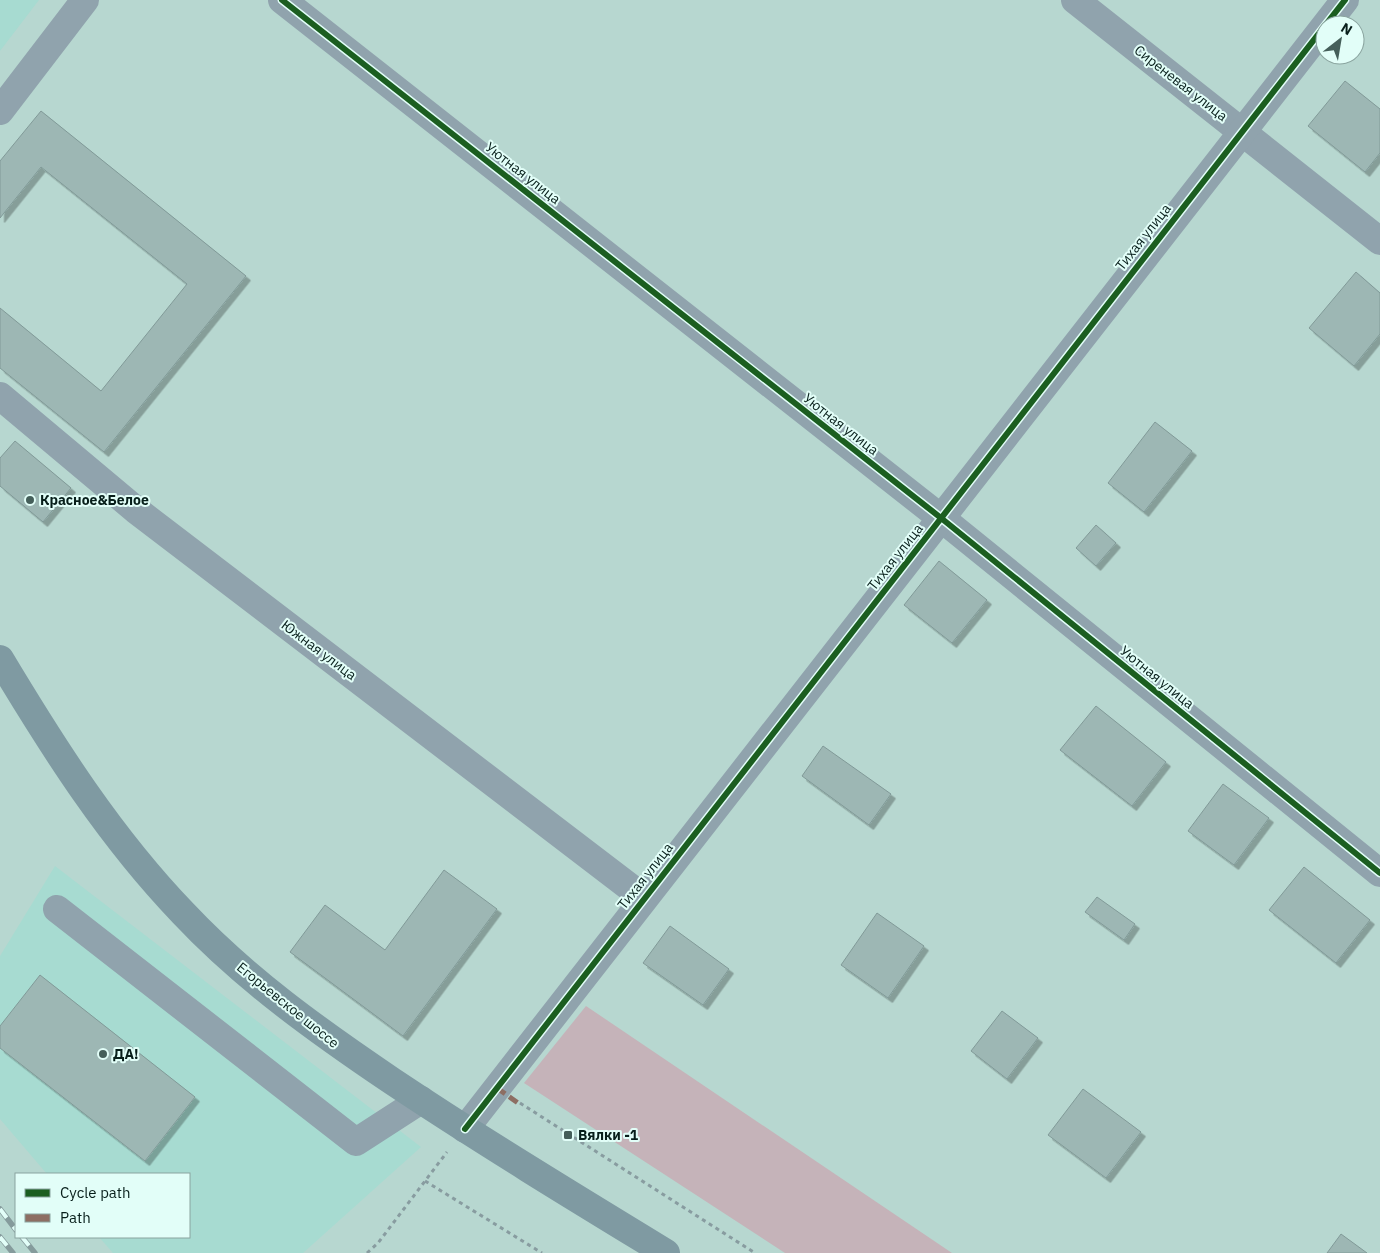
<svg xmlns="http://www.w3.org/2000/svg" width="1380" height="1253" viewBox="0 0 1380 1253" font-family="'IBM Plex Sans',sans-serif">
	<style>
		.built { fill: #a7dbd1 }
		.green { fill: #c5b3b9 }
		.building { fill: #9db7b4; stroke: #819a98; filter: url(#shadow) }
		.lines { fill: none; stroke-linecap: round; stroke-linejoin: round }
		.path { stroke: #889ca0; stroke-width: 3; stroke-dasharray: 4 4; stroke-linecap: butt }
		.minor { stroke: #90a3ad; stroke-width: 28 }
		.major { stroke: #7f9aa2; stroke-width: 28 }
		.rail-casing { stroke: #859b9c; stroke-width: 5.5 }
		.rail { stroke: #e2fef8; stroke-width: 4; stroke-dasharray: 11; stroke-linecap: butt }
		.quiet { stroke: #8d6e63; stroke-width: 5; stroke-dasharray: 10 5; stroke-linecap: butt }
		.cycleway-casing { stroke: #e2fef8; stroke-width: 9 }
		.cycleway { stroke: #1b5e20; stroke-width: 6 }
		.poi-dot { fill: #455f5a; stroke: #e2fef8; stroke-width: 2 }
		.labels { text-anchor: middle; stroke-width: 4; stroke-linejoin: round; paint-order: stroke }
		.street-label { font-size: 14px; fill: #071e1a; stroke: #e2fef8 }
		.poi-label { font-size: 14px; font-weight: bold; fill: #071e1a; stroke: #e2fef8; text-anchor: start }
	</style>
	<defs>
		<filter id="shadow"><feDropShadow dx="4.5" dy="4.5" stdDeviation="0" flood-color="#0004"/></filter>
	</defs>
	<rect width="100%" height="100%" fill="#b7d7d0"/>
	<g class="built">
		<path d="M0 0H39L0 51Z"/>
		<path d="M55 866 421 1147 303 1253H113L99 1237H189V1174H47L0 1119V956Z"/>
	</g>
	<path class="green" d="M586 1006 952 1253H785L524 1083Z"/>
	<g class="building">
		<path d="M1345 81 1380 109V153L1365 172 1308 126Z"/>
		<path d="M41 111 246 276 104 452 0 368V308L101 391 187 284 41 167 0 218V161Z"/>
		<path d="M1356 272 1380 293V334L1354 366 1309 328Z"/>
		<path d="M1155 422 1192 451 1144 512 1108 483Z"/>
		<path d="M15 441 71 488 43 522 0 486V458Z"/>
		<path d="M1096 525 1116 543 1096 566 1076 548Z"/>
		<path d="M939 561 987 600 952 643 904 605Z"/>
		<path d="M1096 706 1166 762 1132 806 1060 750Z"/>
		<path d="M823 746 891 794 869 825 802 776Z"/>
		<path d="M1223 784 1269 818 1234 865 1188 831Z"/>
		<path d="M1304 867 1370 920 1336 963 1269 910Z"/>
		<path d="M444 870 497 909 403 1036 290 952 325 905 385 950Z"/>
		<path d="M1097 897 1135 924 1124 940 1085 912Z"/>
		<path d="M877 913 924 946 888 998 841 965Z"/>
		<path d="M670 926 729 969 703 1005 643 963Z"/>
		<path d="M40 975 195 1097 145 1161 0 1048V1026Z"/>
		<path d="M1002 1011 1038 1038 1007 1079 971 1051Z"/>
		<path d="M1083 1089 1141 1132 1106 1178 1048 1135Z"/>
		<path d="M1341 1234 1367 1253H1327Z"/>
	</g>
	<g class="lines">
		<g class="path">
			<path d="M520 1103 755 1253"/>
			<path d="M425 1181 542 1253"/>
			<path d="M367 1253 378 1243 447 1152"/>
		</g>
		<g class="minor">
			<path d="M282 0 941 518 1380 873"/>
			<path d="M1075 0 1380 241"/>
			<path d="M0 111 85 0"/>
			<path d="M0 396 136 510 644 898"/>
			<path d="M57 909 356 1142 421 1100"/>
			<path d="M465 1129 1345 0"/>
		</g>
		<path class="major" d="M0 659C54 749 110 837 183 913 245 979 318 1031 392 1081 482 1141 574 1197 666 1253"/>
		<defs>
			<g id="rail">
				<path d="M0 1209 16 1230"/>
				<path d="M0 1237 13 1253"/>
				<path d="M22 1237 35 1253"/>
			</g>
		</defs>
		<use href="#rail" class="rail-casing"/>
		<use href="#rail" class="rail"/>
		<path class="quiet" d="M497 1088 518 1103"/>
		<defs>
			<g id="cycleway">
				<path d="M282 0 941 518 1380 873"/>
				<path d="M465 1129 1345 0"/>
			</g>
		</defs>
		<use href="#cycleway" class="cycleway-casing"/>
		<use href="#cycleway" class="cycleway"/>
	</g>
	<g class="poi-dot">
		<circle cx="30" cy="500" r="5"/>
		<circle cx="103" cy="1054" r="5"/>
		<rect x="563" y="1130" width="10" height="10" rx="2.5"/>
	</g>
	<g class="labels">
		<g class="street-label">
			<text transform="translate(1181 83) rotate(38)" y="5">Сиреневая улица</text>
			<text transform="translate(523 173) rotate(38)" y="5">Уютная улица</text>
			<text transform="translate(1143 237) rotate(-52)" y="5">Тихая улица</text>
			<text transform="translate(841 424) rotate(38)" y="5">Уютная улица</text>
			<text transform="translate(895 557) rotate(-52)" y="5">Тихая улица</text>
			<text transform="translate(319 650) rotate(37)" y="5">Южная улица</text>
			<text transform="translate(1157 677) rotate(39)" y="5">Уютная улица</text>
			<text transform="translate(645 876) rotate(-52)" y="5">Тихая улица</text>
			<text transform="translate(288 1005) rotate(39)" y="5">Егорьевское шоссе</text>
		</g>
		<g class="poi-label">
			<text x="40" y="505">Красное&amp;Белое</text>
			<text x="113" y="1059">ДА!</text>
			<text x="578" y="1140">Вялки -1</text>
		</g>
	</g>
	<rect x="15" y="1173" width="175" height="65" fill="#e2fef8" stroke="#8aa49f"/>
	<rect x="25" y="1189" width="25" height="8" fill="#1b5e20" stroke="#8aa49f"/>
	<text x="60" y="1198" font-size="15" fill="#071e1a">Cycle path</text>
	<rect x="25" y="1214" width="25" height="8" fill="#8d6e63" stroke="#8aa49f"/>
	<text x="60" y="1223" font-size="15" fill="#071e1a">Path</text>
	<g transform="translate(1340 40) rotate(31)"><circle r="24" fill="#e2fef8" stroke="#8aa49f"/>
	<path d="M0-4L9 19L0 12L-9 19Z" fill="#455f5a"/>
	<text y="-8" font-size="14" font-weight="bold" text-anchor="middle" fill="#071e1a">N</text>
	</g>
</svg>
